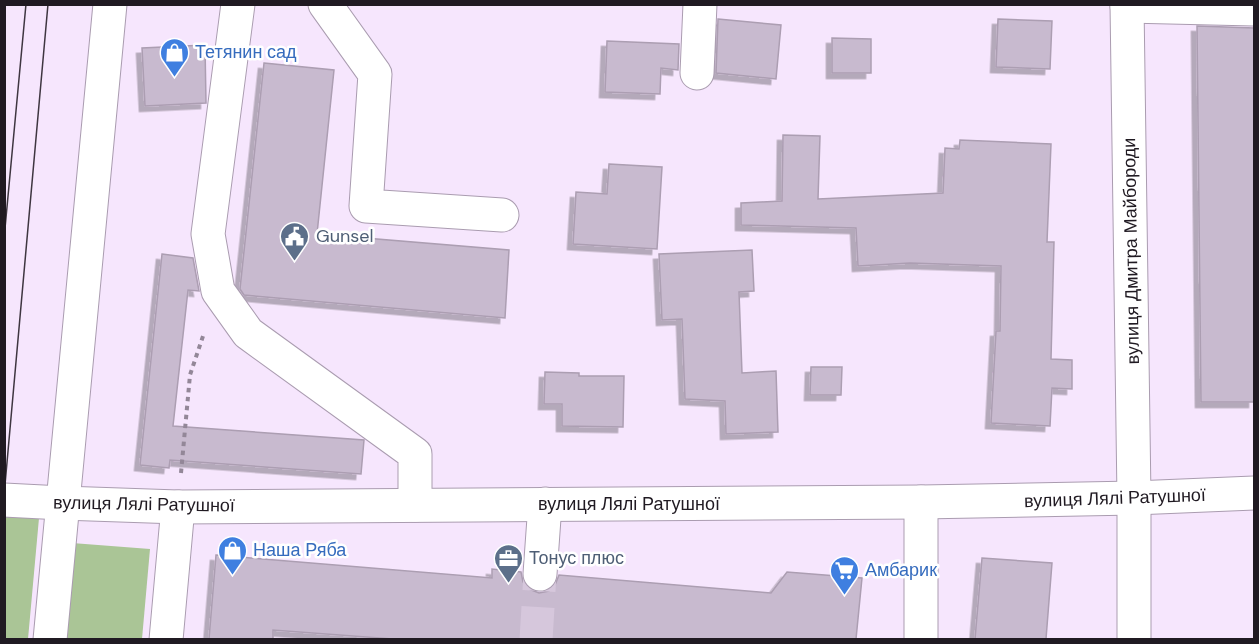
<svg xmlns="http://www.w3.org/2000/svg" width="1259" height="644" viewBox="0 0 1259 644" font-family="'DM Sans',sans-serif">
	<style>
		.green { fill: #aac596 }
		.building { fill: #c8bacf; stroke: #ac9eb2; stroke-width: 1.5; filter: url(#shadow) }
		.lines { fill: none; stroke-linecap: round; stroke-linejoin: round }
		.minor-tunnel { stroke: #d6c7dc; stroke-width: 33; stroke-dasharray: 33 16; stroke-linecap: butt }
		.minor-casing { stroke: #aa9cb0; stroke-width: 35 }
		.path { stroke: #938798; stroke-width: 4; stroke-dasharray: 4.5 4.5; stroke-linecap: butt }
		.minor { stroke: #fff; stroke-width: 33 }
		.tram { stroke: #3e3640; stroke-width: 1.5 }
		.labels { text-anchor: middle; stroke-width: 5; stroke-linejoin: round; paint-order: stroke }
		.shop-label { font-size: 18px; fill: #366cbe; stroke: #fff; text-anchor: start }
		.service-label { font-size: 18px; fill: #4e5e75; stroke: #fff; text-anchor: start }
		.street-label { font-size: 18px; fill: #201a22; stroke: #fff }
	</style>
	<defs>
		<filter id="shadow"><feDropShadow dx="-5.5" dy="5.5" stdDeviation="0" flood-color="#0004"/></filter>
	</defs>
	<rect width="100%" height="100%" fill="#f6e6fd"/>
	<g class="green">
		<path d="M5 514 39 518 28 639 5 640Z"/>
		<path d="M72 543 150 549 142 639 63 640Z"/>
	</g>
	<g class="building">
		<path d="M718 19 781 25 776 79 716 73Z"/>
		<path d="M998 19 1052 21 1050 69 996 67Z"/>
		<path d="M1197 26 1254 28V402H1201Z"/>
		<path d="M832 38 871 39V73H832Z"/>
		<path d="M607 41 679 44 678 70 661 68 660 94 605 92Z"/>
		<path d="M205 45 206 103 145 106 142 48Z"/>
		<path d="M264 63 334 70 317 234 509 250 505 318 244 295 240 289Z"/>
		<path d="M783 135 820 136 818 199 943 193 945 148 959 149 960 140 1051 144 1047 242H1054L1051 359 1072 360V389L1052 388 1050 426 991 423 996 331H1000L1001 266 910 263 858 266 856 228 741 225V203L782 201Z"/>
		<path d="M609 164 662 167 657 249 573 244 576 192 607 194Z"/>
		<path d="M752 250 754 291 739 292 742 373 776 371 778 432 726 434 725 401 685 399 682 319 662 320 659 254Z"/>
		<path d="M162 254 193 258 199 291 188 290 173 426 364 440 361 474 170 460 169 468 140 465Z"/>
		<path d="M811 367H842L841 395H810Z"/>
		<path d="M545 372 579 373V376H624L623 427 562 426V404H544Z"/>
		<path d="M216 555 492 578V569L521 572 523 582 529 589 539 593 549 591 555 585 559 575 771 593 787 572 862 578 856 639H393L273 630V639H209Z"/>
		<path d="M982 558 1052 563 1046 639H975Z"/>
	</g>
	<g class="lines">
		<path class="minor-tunnel" d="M536 640 540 574"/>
		<defs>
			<g id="minor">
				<path d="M238 4 208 234 218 291 248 333 415 454V505"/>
				<path d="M325 4 375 74 366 206 502 215"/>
				<path d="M1127 4 1134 498V640"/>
				<path d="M1127 6 1254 9"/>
				<path d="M697 73 700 4"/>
				<path d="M4 500 62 503 178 507 921 502 1134 498 1254 493"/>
				<path d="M540 574 545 504"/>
				<path d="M50 640 110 4"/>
				<path d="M166 640 178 507"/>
				<path d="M921 640V502"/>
			</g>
		</defs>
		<use href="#minor" class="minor-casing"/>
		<path class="path" d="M181 473 190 375 204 333"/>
		<use href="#minor" class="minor"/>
		<g class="tram">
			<path d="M4 239 26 4"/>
			<path d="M4 496 48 4"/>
		</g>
	</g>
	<defs>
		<symbol id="shop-pin" viewBox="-11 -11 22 30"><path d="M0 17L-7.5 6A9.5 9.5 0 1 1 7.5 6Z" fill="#3f7fe0" stroke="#fff"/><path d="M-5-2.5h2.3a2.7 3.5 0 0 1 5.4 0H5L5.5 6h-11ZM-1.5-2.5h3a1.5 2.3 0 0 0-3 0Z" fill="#fff"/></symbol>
		<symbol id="civic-pin" viewBox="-11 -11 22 30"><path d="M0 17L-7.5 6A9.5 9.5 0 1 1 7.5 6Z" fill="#5c6f8a" stroke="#fff"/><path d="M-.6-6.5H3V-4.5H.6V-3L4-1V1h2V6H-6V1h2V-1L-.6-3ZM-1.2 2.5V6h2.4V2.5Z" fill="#fff"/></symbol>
		<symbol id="office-pin" viewBox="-11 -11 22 30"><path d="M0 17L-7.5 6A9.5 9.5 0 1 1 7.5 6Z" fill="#5c6f8a" stroke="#fff"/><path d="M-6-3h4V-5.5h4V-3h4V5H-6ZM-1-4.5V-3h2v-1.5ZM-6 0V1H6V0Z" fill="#fff"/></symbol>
		<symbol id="supermarket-pin" viewBox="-11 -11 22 30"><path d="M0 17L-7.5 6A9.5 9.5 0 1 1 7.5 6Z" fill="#3f7fe0" stroke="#fff"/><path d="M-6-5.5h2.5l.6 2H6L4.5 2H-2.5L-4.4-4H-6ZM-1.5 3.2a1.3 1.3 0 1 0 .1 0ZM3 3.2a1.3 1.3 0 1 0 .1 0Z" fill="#fff"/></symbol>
	</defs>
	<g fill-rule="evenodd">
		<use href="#shop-pin" x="158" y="36" width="33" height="45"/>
		<use href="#civic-pin" x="278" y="220" width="33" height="45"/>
		<use href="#shop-pin" x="216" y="534" width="33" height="45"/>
		<use href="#office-pin" x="492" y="542" width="33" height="45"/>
		<use href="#supermarket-pin" x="828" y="554" width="33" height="45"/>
	</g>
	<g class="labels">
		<g class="shop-label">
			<text x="195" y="58">Тетянин сад</text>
			<text x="253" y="556">Наша Ряба</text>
			<text x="865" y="576">Амбарик</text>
		</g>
		<g class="service-label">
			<text x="316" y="242">Gunsel</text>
			<text x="529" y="564">Тонус плюс</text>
		</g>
		<g class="street-label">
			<text transform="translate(1131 251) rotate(-91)" y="6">вулиця Дмитра Майбороди</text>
			<text transform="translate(1115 498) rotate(-2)" y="6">вулиця Лялі Ратушної</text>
			<text transform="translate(144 504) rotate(1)" y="6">вулиця Лялі Ратушної</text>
			<text x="629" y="510">вулиця Лялі Ратушної</text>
		</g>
	</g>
	<rect width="1259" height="644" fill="none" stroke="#201a22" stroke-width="12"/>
</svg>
